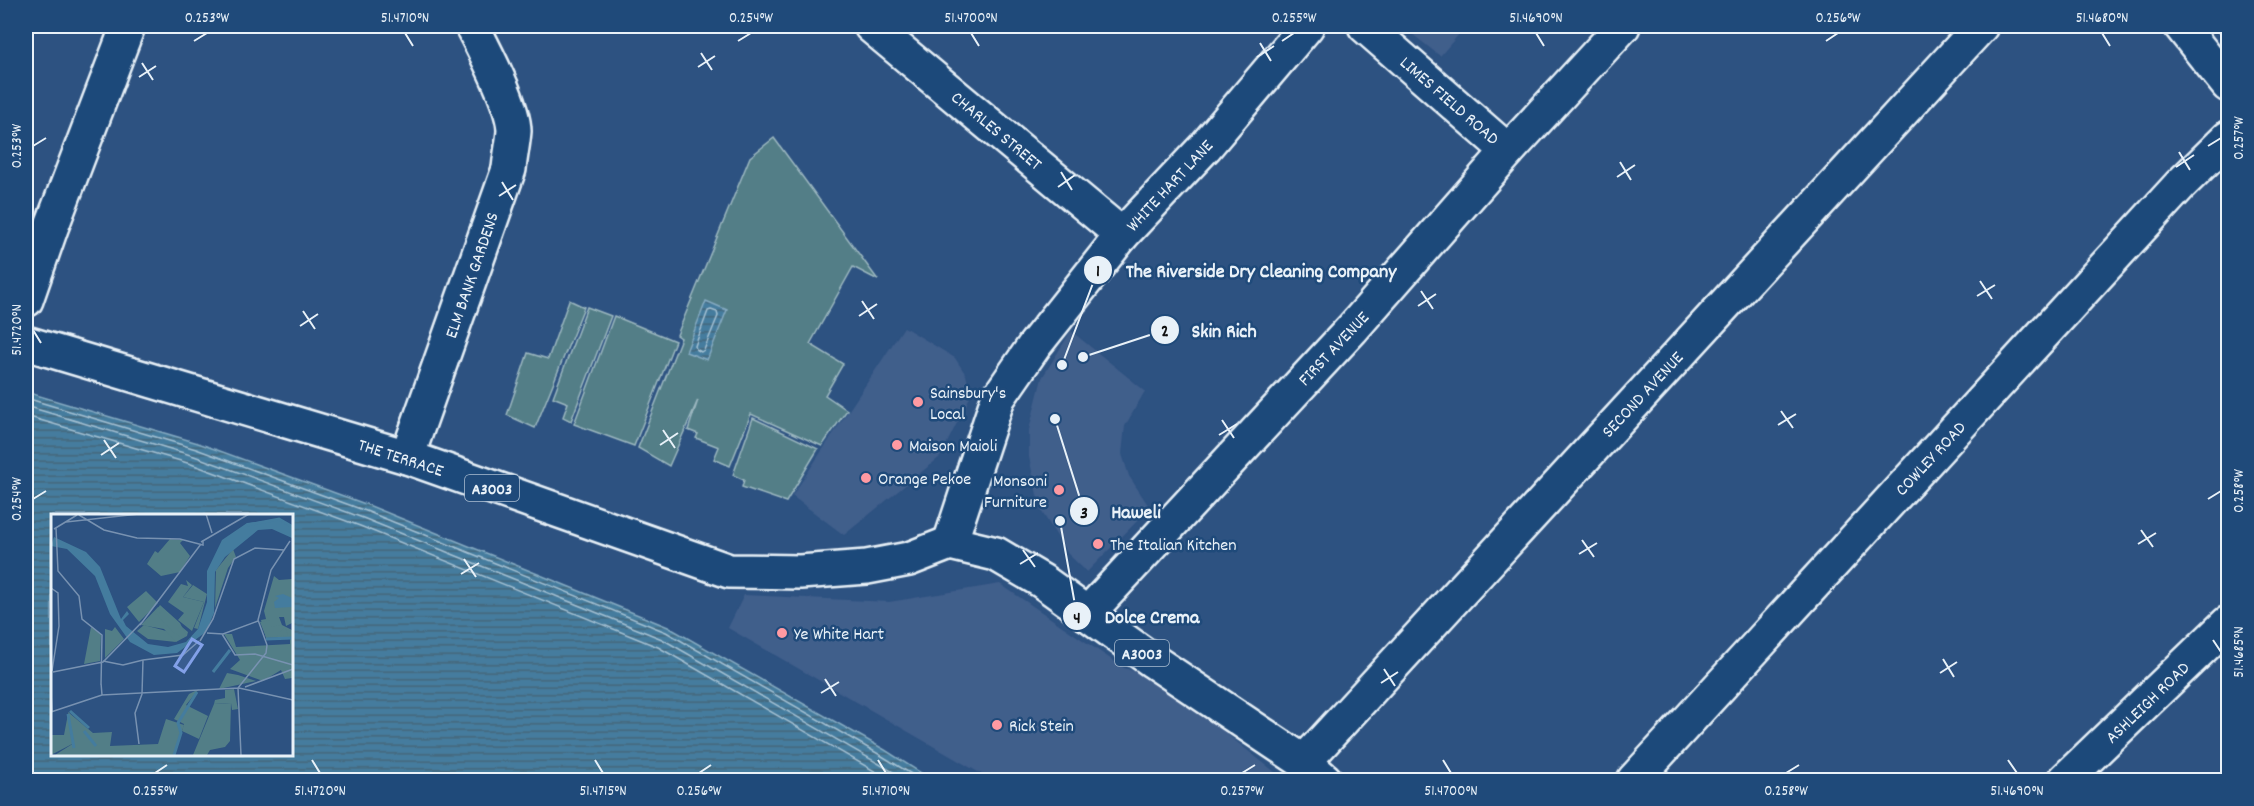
<svg xmlns="http://www.w3.org/2000/svg" width="2254" height="806" viewBox="0 0 2254 806" font-family="Dekko,sans-serif">
	<style>
		.built { fill: #415e8b }
		.garden { fill: #527e87; stroke: #9db8c0; stroke-width: 1.5 }
		.water { fill: url(#water-rules); stroke: #86abc2; stroke-width: 1.5; fill-rule: evenodd }
		.lines { fill: none; stroke-linecap: round; stroke-linejoin: round }
		.shore { stroke: #a6c2d4; stroke-width: 1.5 }
		.minor-casing { stroke: #e8f1f8; stroke-width: 38 }
		.major-casing { stroke: #e8f1f8; stroke-width: 38 }
		.minor { stroke: #1f4a7a; stroke-width: 33 }
		.major { stroke: #1f4a7a; stroke-width: 33 }
		.rail-casing { stroke: #e8f1f8; stroke-width: 7 }
		.rail { stroke: #1f4a7a; stroke-width: 4.5; stroke-dasharray: 14; stroke-linecap: butt }
		.ticks { fill: none; stroke: #e8f1f8; stroke-width: 2 }
		.poi-dot { fill: #ff9aa2; stroke: #1f4a7a; stroke-width: 2 }
		.labels { text-anchor: middle; stroke-width: 5; stroke-linejoin: round; paint-order: stroke }
		.shield { fill: #1f4a7a; stroke: #acbfd2; stroke-width: 1.5 }
		.shield-label { font-size: 16px; font-weight: bold; fill: #e8f1f8 }
		.street-label { font-size: 18px; fill: #e8f1f8; stroke: #1f4a7a }
		.poi-label { font-size: 18px; fill: #e8f1f8; stroke: #1f4a7a; text-anchor: start }
		.inset-river { fill: none; stroke: #447c9e; stroke-width: 3 }
		.inset-road { fill: none; stroke: #7892b1; stroke-width: 1.5 }
		.view { fill: #82a0e8; fill-opacity: 0.15; stroke: #82a0e8; stroke-width: 3 }
		.inset-edge { fill: none; stroke: #e8f1f8; stroke-width: 3 }
		.leader { fill: none; stroke: #e8f1f8; stroke-width: 2 }
		.callout-dot { fill: #e8f1f8; stroke: #1f4a7a; stroke-width: 2 }
		.mark-label { font-size: 18px; text-anchor: middle; font-weight: bold; fill: #111 }
		.callout-label { font-size: 20px; text-anchor: middle; font-weight: bold; fill: #e8f1f8; stroke: #1f4a7a; stroke-width: 5; stroke-linejoin: round; paint-order: stroke }
		.neatline { fill: none; stroke: #e8f1f8; stroke-width: 2 }
		.ticks-label { font-size: 15px; text-anchor: middle; fill: #e8f1f8 }
	</style>
	<defs>
		<pattern id="water-rules" width="6" height="5" patternUnits="userSpaceOnUse" patternTransform="scale(1.5)"><rect width="6" height="5" fill="#447c9e"/><path d="M0 2.5h6" fill="none" stroke="#456578"/></pattern>
	</defs>
	<rect width="100%" height="100%" fill="#2d5281"/>
	<filter id="ink" filterUnits="userSpaceOnUse"><feTurbulence type="fractalNoise" baseFrequency=".0167" numOctaves="2"/><feDisplacementMap in="SourceGraphic" scale="12" xChannelSelector="R" yChannelSelector="G"/><feConvolveMatrix kernelMatrix="1 2 1 2 8 2 1 2 1" color-interpolation-filters="sRGB"/></filter>
	<g filter="url(#ink)">
		<g class="built">
			<path d="M1402 26H1466L1440 56Z"/>
			<path d="M904 327 955 358 966 375 971 395 940 457 844 535 792 496Z"/>
			<path d="M1071 331 1145 391 1125 426 1122 454 1129 476 1150 508 1087 572 1068 554 1040 509 1029 457V430L1042 378Z"/>
			<path d="M1000 584 1124 668 1157 679 1285 780H992L728 628 744 595 889 602Z"/>
		</g>
		<g class="garden">
			<path d="M774 138 878 280 853 267 810 344 843 364 825 395 847 410 822 446 751 414 730 466 714 459 719 447 696 438 698 434 688 430 698 400 669 466 638 448 681 338 677 335 750 157Z"/>
			<path d="M569 300 584 307 535 428 507 415 528 353 548 359Z"/>
			<path d="M587 307 611 316 571 421 563 417 568 403 553 397Z"/>
			<path d="M614 316 675 341 634 446 574 424Z"/>
			<path d="M753 418 818 449 786 502 742 487 744 480 733 475Z"/>
		</g>
		<g class="water">
			<path d="M706 301 727 310 707 360 686 352Z"/>
			<path d="M26 392 198 443 368 505 668 627 885 750 932 780H26ZM52 515H291V754H52Z"/>
		</g>
		<g class="lines">
			<g class="shore">
				<path d="M711 310 717 312 718 316 704 350 701 352 696 349 695 346 708 311Z"/>
				<path d="M26 398 196 449 366 511 666 632 882 756 921 780"/>
				<path d="M26 406 194 456 363 518 662 639 907 780"/>
				<path d="M26 416 191 464 360 526 658 647 890 780"/>
			</g>
			<defs>
				<g id="minor">
					<path d="M871 26 1122 235"/>
					<path d="M1365 26 1508 151"/>
					<path d="M2181 26 2228 85"/>
					<path d="M26 300 51 228 128 26"/>
					<path d="M407 457 509 169C510 157 513 144 514 131 514 106 484 49 472 26"/>
					<path d="M950 543 998 398 1034 346 1122 235 1205 147 1307 26"/>
					<path d="M1087 614 1352 329 1508 151 1623 26"/>
					<path d="M1304 762 1981 26"/>
					<path d="M1634 780 2180 185 2228 138"/>
					<path d="M2065 780 2228 623"/>
				</g>
				<path id="major" d="M26 343 407 457 729 571 800 572 867 567 909 559 950 543 996 554 1042 581 1153 661 1304 762 1325 780"/>
			</defs>
			<use href="#minor" class="minor-casing"/>
			<use href="#major" class="major-casing"/>
			<use href="#minor" class="minor"/>
			<use href="#major" class="major"/>
			<defs>
				<path id="rail" d="M2218 26 2228 39"/>
			</defs>
			<use href="#rail" class="rail-casing"/>
			<use href="#rail" class="rail"/>
		</g>
	</g>
	<path class="ticks" d="M405 33 413 46M971 33 979 46M1536 33 1544 46M2102 33 2110 46M194 41 207 33M738 41 751 33M1282 41 1294 33M1826 41 1838 33M1260 43 1271 61M701 53 712 70M1257 57 1274 46M142 63 153 80M698 67 715 56M139 77 156 66M33 146 46 138M2208 146 2221 138M2179 152 2190 170M1620 162 1631 180M2176 167 2194 155M1061 172 1072 190M1617 177 1635 165M502 182 513 200M1058 187 1075 175M499 196 516 185M1980 281 1992 299M1421 291 1433 309M1977 296 1995 285M862 301 874 319M1418 306 1436 294M303 311 315 329M859 316 877 304M300 326 318 314M33 330 41 343M1781 411 1793 428M1222 420 1234 438M1778 425 1796 414M663 430 675 448M1219 435 1237 424M104 440 116 458M660 445 678 433M101 455 119 443M33 499 46 491M2208 499 2221 491M2141 530 2153 547M1582 540 1594 557M2138 544 2156 533M1023 550 1035 567M1579 554 1597 543M464 559 476 577M1020 564 1038 553M461 574 479 563M2213 640 2221 652M1943 659 1954 677M1384 669 1395 686M1940 673 1957 662M825 679 836 696M1381 683 1398 672M821 693 839 682M312 760 320 773M595 760 603 773M878 760 886 773M1443 760 1451 773M2008 760 2017 773M155 773 167 765M699 773 711 765M1242 773 1255 765M1786 773 1799 765"/>
	<g class="poi-dot">
		<circle cx="918" cy="402" r="6"/>
		<circle cx="897" cy="445" r="6"/>
		<circle cx="866" cy="478" r="6"/>
		<circle cx="1059" cy="490" r="6"/>
		<circle cx="1098" cy="544" r="6"/>
		<circle cx="782" cy="633" r="6"/>
		<circle cx="997" cy="725" r="6"/>
	</g>
	<g class="labels">
		<g class="shield">
			<rect x="465" y="475" width="54" height="26" rx="4.5"/>
			<rect x="1115" y="640" width="54" height="26" rx="4.5"/>
		</g>
		<g class="shield-label">
			<text x="492" y="494">A3003</text>
			<text x="1142" y="659">A3003</text>
		</g>
		<g class="street-label">
			<text transform="translate(1450 100) rotate(41)" y="6">LIMES FIELD ROAD</text>
			<text transform="translate(997 130) rotate(40)" y="6">CHARLES STREET</text>
			<text transform="translate(1169 185) rotate(-47)" y="6">WHITE HART LANE</text>
			<text transform="translate(471 275) rotate(-71)" y="6">ELM BANK GARDENS</text>
			<text transform="translate(1333 348) rotate(-47)" y="6">FIRST AVENUE</text>
			<text transform="translate(1642 394) rotate(-47)" y="6">SECOND AVENUE</text>
			<text transform="translate(401 457) rotate(18)" y="6">THE TERRACE</text>
			<text transform="translate(1930 458) rotate(-47)" y="6">COWLEY ROAD</text>
			<text transform="translate(2147 702) rotate(-44)" y="6">ASHLEIGH ROAD</text>
		</g>
		<g class="poi-label">
			<text x="930" y="398">Sainsbury's<tspan x="930" dy="21">Local</tspan></text>
			<text x="909" y="451">Maison Maioli</text>
			<text x="878" y="484">Orange Pekoe</text>
			<text x="1047" y="486" text-anchor="end">Monsoni<tspan x="1047" dy="21">Furniture</tspan></text>
			<text x="1110" y="550">The Italian Kitchen</text>
			<text x="794" y="639">Ye White Hart</text>
			<text x="1009" y="731">Rick Stein</text>
		</g>
	</g>
	<g transform="translate(51 514)">
		<rect width="242" height="242" fill="#2d5281"/>
		<path d="M93 111 119 118 125 128 97 125 86 117ZM180 189 179 227 174 233 159 236 156 241H142L163 190Z" fill="#527e87"/>
		<path d="M182 35 185 43 177 54 164 94 165 56Z" fill="#527e87"/>
		<path d="M40 113 50 120 49 147 33 150ZM64 113 73 125 54 144V115L61 117ZM17 200 23 229 0 241V221H13Z" fill="#527e87"/>
		<path d="M119 25 132 26 129 29 139 42 129 58 110 62 96 50 104 37 107 39ZM223 62 228 66 241 65V109L235 112 233 103H228L231 111 241 116V164L234 165 230 156 212 167 179 155 189 146 173 120H181L185 133 239 130V123L215 124 210 106 215 105 213 97ZM142 71 156 80 147 115 143 114 153 88 132 83ZM107 93 137 118 136 122 125 128 113 115 90 111ZM176 159 187 161 205 167 168 175ZM17 198 42 219 61 218 59 232 107 230 115 205 133 211 123 241H4L23 229Z" fill="#527e87"/>
		<path d="M135 66 141 71 132 83 153 88 141 117 127 106 133 99 117 88 130 70 137 72ZM95 77 107 89 88 108 76 93ZM109 91 129 109 135 121 132 124 122 118 107 102 111 97 106 101 103 99ZM219 106V113L229 111V118L234 113 237 121 215 123 209 108ZM148 175 135 191 157 202 148 225 131 217 133 210 123 205 138 180ZM183 175 187 195 181 196 180 189 163 190 164 186 174 184V176Z" fill="#527e87"/>
		<path d="M228 5 242 12 241 24 221 15 207 16 174 43 164 58 163 99 155 118 126 139 103 141 79 128 59 100 44 62 16 35 0 32 3 23 35 38 49 53 70 105 76 97 78 100 72 106 75 112 97 130 117 133 135 128 147 115 156 88V57L171 26 196 9ZM232 80 241 84V93L224 94 223 88 228 84 224 82Z" fill="#447c9e"/>
		<path class="inset-river" d="M196 11 228 5 242 13M215 125 242 124M162 158 179 136M19 197 38 214M17 200 23 234M33 217 45 232M123 241 130 219 127 209 146 178"/>
		<path class="inset-road" d="M155 0 161 19M28 1 53 16 86 24 129 25 152 31V26M15 8 88 0M5 14 7 57 28 82 31 105 51 121 50 171M3 15 26 1M150 28 198 0M0 74 7 79 8 112 1 157M89 111 150 30M156 119 172 120 207 107M171 120 184 141 204 140 242 151M149 127 162 105 183 45 204 34 233 36M92 146 132 141 148 127M52 147 72 151 92 146M2 158 52 148 91 108M50 169 51 181 188 174 242 186M194 173 242 155M187 174 215 139 216 131 207 106 220 56 239 27M187 174 190 241M0 178 1 198M0 198 51 181M88 230 84 199 91 180 92 146"/>
		<path class="view" d="M141 125 151 131 133 158 124 152Z"/>
		<rect width="242" height="242" class="inset-edge"/>
	</g>
	<path class="leader" d="M1062 365L1098 270M1083 357L1165 330M1055 419L1084 511M1060 521L1077 616"/>
	<g class="callout-dot">
		<circle cx="1062" cy="365" r="6"/>
		<circle cx="1083" cy="357" r="6"/>
		<circle cx="1055" cy="419" r="6"/>
		<circle cx="1060" cy="521" r="6"/>
		<circle cx="1098" cy="270" r="15"/>
		<circle cx="1165" cy="330" r="15"/>
		<circle cx="1084" cy="511" r="15"/>
		<circle cx="1077" cy="616" r="15"/>
	</g>
	<g class="mark-label">
		<text x="1098" y="276">1</text>
		<text x="1165" y="336">2</text>
		<text x="1084" y="518">3</text>
		<text x="1077" y="623">4</text>
	</g>
	<g class="callout-label">
		<text x="1261" y="277">The Riverside Dry Cleaning Company</text>
		<text x="1224" y="337">Skin Rich</text>
		<text x="1136" y="518">Haweli</text>
		<text x="1152" y="623">Dolce Crema</text>
	</g>
	<rect width="2254" height="806" fill="none" stroke="#1f4a7a" stroke-width="66"/>
	<rect x="33" y="33" width="2188" height="740" class="neatline"/>
	<g class="ticks-label">
		<text x="207" y="22">0.253°W</text>
		<text x="405" y="22">51.4710°N</text>
		<text x="751" y="22">0.254°W</text>
		<text x="971" y="22">51.4700°N</text>
		<text x="1294" y="22">0.255°W</text>
		<text x="1536" y="22">51.4690°N</text>
		<text x="1838" y="22">0.256°W</text>
		<text x="2102" y="22">51.4680°N</text>
		<text transform="translate(2238 138) rotate(-90)" y="5">0.257°W</text>
		<text transform="translate(16 146) rotate(-90)" y="5">0.253°W</text>
		<text transform="translate(16 330) rotate(-90)" y="5">51.4720°N</text>
		<text transform="translate(2238 491) rotate(-90)" y="5">0.258°W</text>
		<text transform="translate(16 499) rotate(-90)" y="5">0.254°W</text>
		<text transform="translate(2238 652) rotate(-90)" y="5">51.4685°N</text>
		<text x="155" y="795">0.255°W</text>
		<text x="320" y="795">51.4720°N</text>
		<text x="603" y="795">51.4715°N</text>
		<text x="699" y="795">0.256°W</text>
		<text x="886" y="795">51.4710°N</text>
		<text x="1242" y="795">0.257°W</text>
		<text x="1451" y="795">51.4700°N</text>
		<text x="1786" y="795">0.258°W</text>
		<text x="2017" y="795">51.4690°N</text>
	</g>
</svg>
